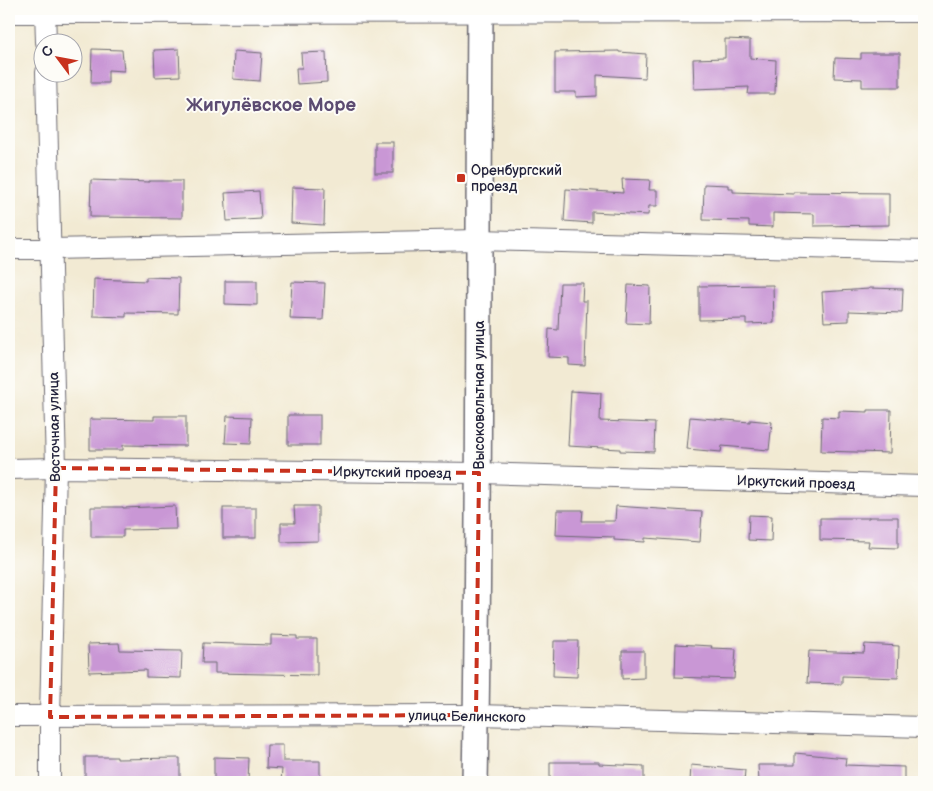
<svg xmlns="http://www.w3.org/2000/svg" width="933" height="791" viewBox="0 0 933 791" font-family="'Balsamiq Sans',sans-serif">
	<style>
		.building { fill: #c997d5 }
		.lines { fill: none; stroke-linecap: round; stroke-linejoin: round }
		.minor-casing { stroke: #6b6870; stroke-width: 22 }
		.tertiary-casing { stroke: #6b6870; stroke-width: 28 }
		.minor { stroke: #fff; stroke-width: 20 }
		.tertiary { stroke: #fff; stroke-width: 25 }
		.marked { fill: none; stroke: #c8321e; stroke-width: 4; stroke-dasharray: 10 6; stroke-linejoin: round }
		.poi-dot { fill: #c8321e; stroke: #fdfcf7; stroke-width: 2 }
		.labels { text-anchor: middle; stroke-width: 4; stroke-linejoin: round; paint-order: stroke }
		.poi-label { font-size: 14px; fill: #22223b; stroke: #fdfcf7; text-anchor: start }
		.street-label { font-size: 14px; fill: #22223b; stroke: #fdfcf7 }
		.district-label { font-size: 19px; font-weight: bold; fill: #5c4b71; stroke: #fdfcf7 }
	</style>
	<rect width="100%" height="100%" fill="#fdfcf7"/>
	<filter id="ink" filterUnits="userSpaceOnUse"><feTurbulence type="fractalNoise" baseFrequency=".02" numOctaves="2"/><feDisplacementMap in="SourceGraphic" scale="10" xChannelSelector="R" yChannelSelector="G"/><feConvolveMatrix kernelMatrix="1 2 1 2 8 2 1 2 1" color-interpolation-filters="sRGB"/></filter>
	<filter id="wash" filterUnits="userSpaceOnUse"><feTurbulence type="fractalNoise" baseFrequency=".0096" numOctaves="4" result="noise"/><feDisplacementMap in="SourceGraphic" scale="20" xChannelSelector="R" yChannelSelector="G"/><feGaussianBlur stdDeviation="1.12" result="paint"/><feColorMatrix in="noise" values="0 0 0 0 0 0 0 0 0 0 0 0 0 0 0 0 0 1.4 0 .05"/><feComposite in="paint" operator="in"/></filter>
	<g filter="url(#wash)">
		<rect width="100%" height="100%" fill="#f2ead3"/>
		<g id="blocks">
			<g class="building">
				<path d="M725 39 750 40V58L776 60 775 94H748L749 87 694 89 693 59 725 58Z"/>
				<path d="M92 49 122 50 124 71 108 70V83H91Z"/>
				<path d="M179 49 180 76 155 77 154 50Z"/>
				<path d="M234 51 262 53 260 81 233 79Z"/>
				<path d="M619 51V52L646 54 645 78 597 75V96L576 97V92H555V52Z"/>
				<path d="M326 52 327 82 297 84 296 68H302L301 53Z"/>
				<path d="M861 53H900V87H862V79L834 78 835 58 861 59Z"/>
				<rect x="375" y="142" width="18" height="31"/>
				<path d="M622 179 650 180 649 190H657V206H649L648 215 592 212V223L564 221 566 189 623 193Z"/>
				<path d="M91 180 149 182V181H182V218L90 217Z"/>
				<path d="M704 184 728 185V188H733V192L794 194V192L889 193V225L814 226V214L773 213V227L749 226V221L703 220Z"/>
				<path d="M292 187 325 188 324 225 291 223Z"/>
				<path d="M259 191 261 219 227 221 225 193Z"/>
				<path d="M146 277 179 278 178 314 126 313V317L93 316 94 279 146 281Z"/>
				<path d="M225 281H257V305L225 304Z"/>
				<path d="M292 282 325 283 323 320 290 319Z"/>
				<path d="M560 283H583L582 301H587L585 366 569 365V358L548 357 549 329 558 330Z"/>
				<path d="M628 285 650 286 649 324 626 323Z"/>
				<path d="M773 285 774 323 746 324V319L699 320V286Z"/>
				<path d="M869 288 903 289 902 313 849 311V321L824 322 822 292 869 289Z"/>
				<path d="M571 391 601 393 600 421 655 423 654 452 620 451V449L568 446Z"/>
				<path d="M868 410H891L890 453 821 451 822 417 839 418V411L868 412Z"/>
				<rect x="288" y="415" width="32" height="30"/>
				<path d="M154 416H186V446L123 445V450H90V419L154 420Z"/>
				<path d="M227 416 252 417 251 444 225 443Z"/>
				<path d="M690 417 750 422V420L772 422 769 450 722 446 721 452 687 449Z"/>
				<path d="M175 506 176 529 123 530V537H91V507H123V508Z"/>
				<path d="M294 506H318V541L281 542V523H295Z"/>
				<path d="M616 506 702 512 700 542 645 538V542L614 540V537L556 535 557 510H583L582 521H615Z"/>
				<rect x="223" y="508" width="33" height="30"/>
				<path d="M749 515 772 516 771 541 748 540Z"/>
				<path d="M869 517H898V548L868 547 869 541 820 540V518H869Z"/>
				<path d="M271 635 297 636V639H317V675L215 673V663H202L203 643 271 645Z"/>
				<path d="M554 641H578L577 677 553 676Z"/>
				<path d="M119 643 120 650 182 651 181 678 146 677V670L89 672 88 644Z"/>
				<path d="M676 644 712 646 711 648 736 649 734 679 675 677Z"/>
				<path d="M865 644 899 646 898 678 842 676V684L807 683 809 651 864 653Z"/>
				<path d="M622 651H644V678L622 679Z"/>
				<path d="M267 745H283V761H320V782H281L282 769 266 768Z"/>
				<path d="M795 753 846 758 845 765 904 767V782H759L758 765H795Z"/>
				<path d="M85 757H117V759L180 758V782H85Z"/>
				<path d="M214 757 249 758 248 782H214Z"/>
				<path d="M550 762H599V764L644 766V782H550Z"/>
				<path d="M691 765 745 770 744 782H690Z"/>
			</g>
		</g>
	</g>
	<g filter="url(#ink)">
		<use href="#blocks" fill-opacity="0" stroke="#6b6870" stroke-width="1"/>
		<g class="lines">
			<defs>
				<g id="minor">
					<path d="M45 9 46 42"/>
					<path d="M9 13 924 12"/>
					<path d="M46 72 56 468 50 717V782"/>
					<path d="M9 249H51L478 240 924 251"/>
					<path d="M9 469 56 468 479 473 924 486"/>
					<path d="M9 716 476 715 924 727"/>
				</g>
				<path id="tertiary" d="M475 782C480 526 478 269 480 13L481 9"/>
			</defs>
			<use href="#minor" class="minor-casing"/>
			<use href="#tertiary" class="tertiary-casing"/>
			<use href="#minor" class="minor"/>
			<use href="#tertiary" class="tertiary"/>
		</g>
	</g>
	<path class="marked" d="M56 468 479 473 476 715 50 717Z"/>
	<rect class="poi-dot" x="456" y="173" width="10" height="10" rx="2.5"/>
	<g class="labels">
		<g class="poi-label">
			<text x="471" y="175">Оренбургский<tspan x="471" dy="16">проезд</tspan></text>
		</g>
		<g class="street-label">
			<text transform="translate(479 395) rotate(-90)" y="5">Высоковольтная улица</text>
			<text transform="translate(54 427) rotate(-91)" y="5">Восточная улица</text>
			<text transform="translate(392 472) rotate(1)" y="5">Иркутский проезд</text>
			<text transform="translate(796 482) rotate(2)" y="5">Иркутский проезд</text>
			<text transform="translate(467 716) rotate(1)" y="5">улица Белинского</text>
		</g>
		<g class="district-label">
			<text x="271" y="111">Жигулёвское Море</text>
		</g>
	</g>
	<rect width="933" height="791" fill="none" stroke="#fdfcf7" stroke-width="30"/>
	<g transform="translate(58 58) rotate(302)"><circle r="24" fill="#fdfcf7" stroke="#a5a5ac"/>
	<path d="M0-4L9 19L0 12L-9 19Z" fill="#c8321e"/>
	<text y="-8" font-size="14" font-weight="bold" text-anchor="middle" fill="#22223b">С</text>
	</g>
</svg>
